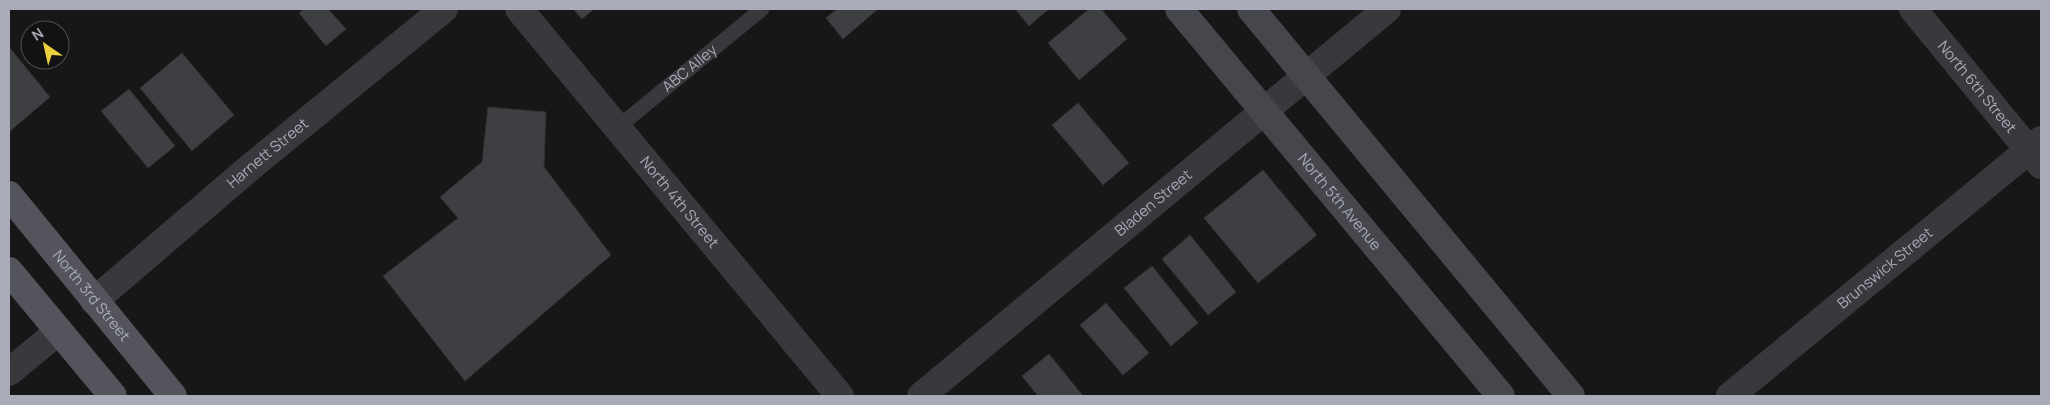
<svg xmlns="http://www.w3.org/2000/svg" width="2050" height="405" viewBox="0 0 2050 405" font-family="Manrope,sans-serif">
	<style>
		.building { fill: #3e3f42; stroke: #313134 }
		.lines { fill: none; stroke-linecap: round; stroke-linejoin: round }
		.lane { stroke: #38383d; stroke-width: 15 }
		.street { stroke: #38383d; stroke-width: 28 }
		.secondary { stroke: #46464d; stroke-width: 28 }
		.primary { stroke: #54545c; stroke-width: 28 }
		.labels { text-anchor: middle; stroke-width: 4.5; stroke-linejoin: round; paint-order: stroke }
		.street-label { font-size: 15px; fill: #a9abb8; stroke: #121213 }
	</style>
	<rect width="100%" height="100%" fill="#171718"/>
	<g class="building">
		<path d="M304 9H328L346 29 326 46 299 13Z"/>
		<path d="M573 9H594L582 19Z"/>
		<path d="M837 9H878L843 39 826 18Z"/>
		<path d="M1015 9H1049L1029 26Z"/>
		<path d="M1089 9H1101L1127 39 1079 80 1048 43Z"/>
		<path d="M9 47 50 97 9 132Z"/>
		<path d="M182 53 234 115 192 151 140 88Z"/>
		<path d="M129 89 175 146 148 168 101 111Z"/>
		<path d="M1078 103 1129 163 1103 185 1052 125Z"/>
		<path d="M488 107 546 112 544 167 611 255 465 381 383 276 458 218 440 197 482 162Z"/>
		<path d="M1263 170 1317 235 1258 283 1204 218Z"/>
		<path d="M1190 235 1236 292 1208 315 1162 259Z"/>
		<path d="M1152 266 1198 323 1171 346 1124 288Z"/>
		<path d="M1106 303 1149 353 1123 375 1080 325Z"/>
		<path d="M1049 354 1083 396H1038L1022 376Z"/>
	</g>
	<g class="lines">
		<path class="lane" id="s1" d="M617 128 762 9"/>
		<g class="street">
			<path id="s2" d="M519 9 840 396"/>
			<path id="s3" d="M1913 9 2041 165"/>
			<path id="s4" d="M94 301 253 165 444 9"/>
			<path d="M9 372 59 331"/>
			<path id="s5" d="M921 396 1387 9"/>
			<path id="s6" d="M1730 396 2041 140"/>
		</g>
		<g class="secondary">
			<path id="s7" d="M1179 9 1501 396"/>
			<path d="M1251 9 1571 396"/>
		</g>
		<g class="primary">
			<path id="s8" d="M9 195 173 396"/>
			<path d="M9 271 113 396"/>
		</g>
	</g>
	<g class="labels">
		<g class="street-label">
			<text dy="5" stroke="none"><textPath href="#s1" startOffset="94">ABC Alley</textPath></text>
			<text dy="5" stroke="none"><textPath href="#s3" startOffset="101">North 6th Street</textPath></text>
			<text dy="5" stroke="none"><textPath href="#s4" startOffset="228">Harnett Street</textPath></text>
			<text dy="5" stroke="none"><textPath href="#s5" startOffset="302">Bladen Street</textPath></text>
			<text dy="5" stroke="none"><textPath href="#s2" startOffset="251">North 4th Street</textPath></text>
			<text dy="5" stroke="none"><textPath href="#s7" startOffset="251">North 5th Avenue</textPath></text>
			<text dy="5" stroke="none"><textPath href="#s6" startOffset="201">Brunswick Street</textPath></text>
			<text dy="5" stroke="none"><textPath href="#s8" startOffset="130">North 3rd Street</textPath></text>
		</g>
	</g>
	<rect width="2050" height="405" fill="none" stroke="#a9abb8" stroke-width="20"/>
	<g transform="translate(45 45) rotate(326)"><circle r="24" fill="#121213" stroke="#4e4f55"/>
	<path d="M0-4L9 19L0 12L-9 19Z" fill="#e9d03e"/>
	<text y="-8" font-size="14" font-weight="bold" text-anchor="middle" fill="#a9abb8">N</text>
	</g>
</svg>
